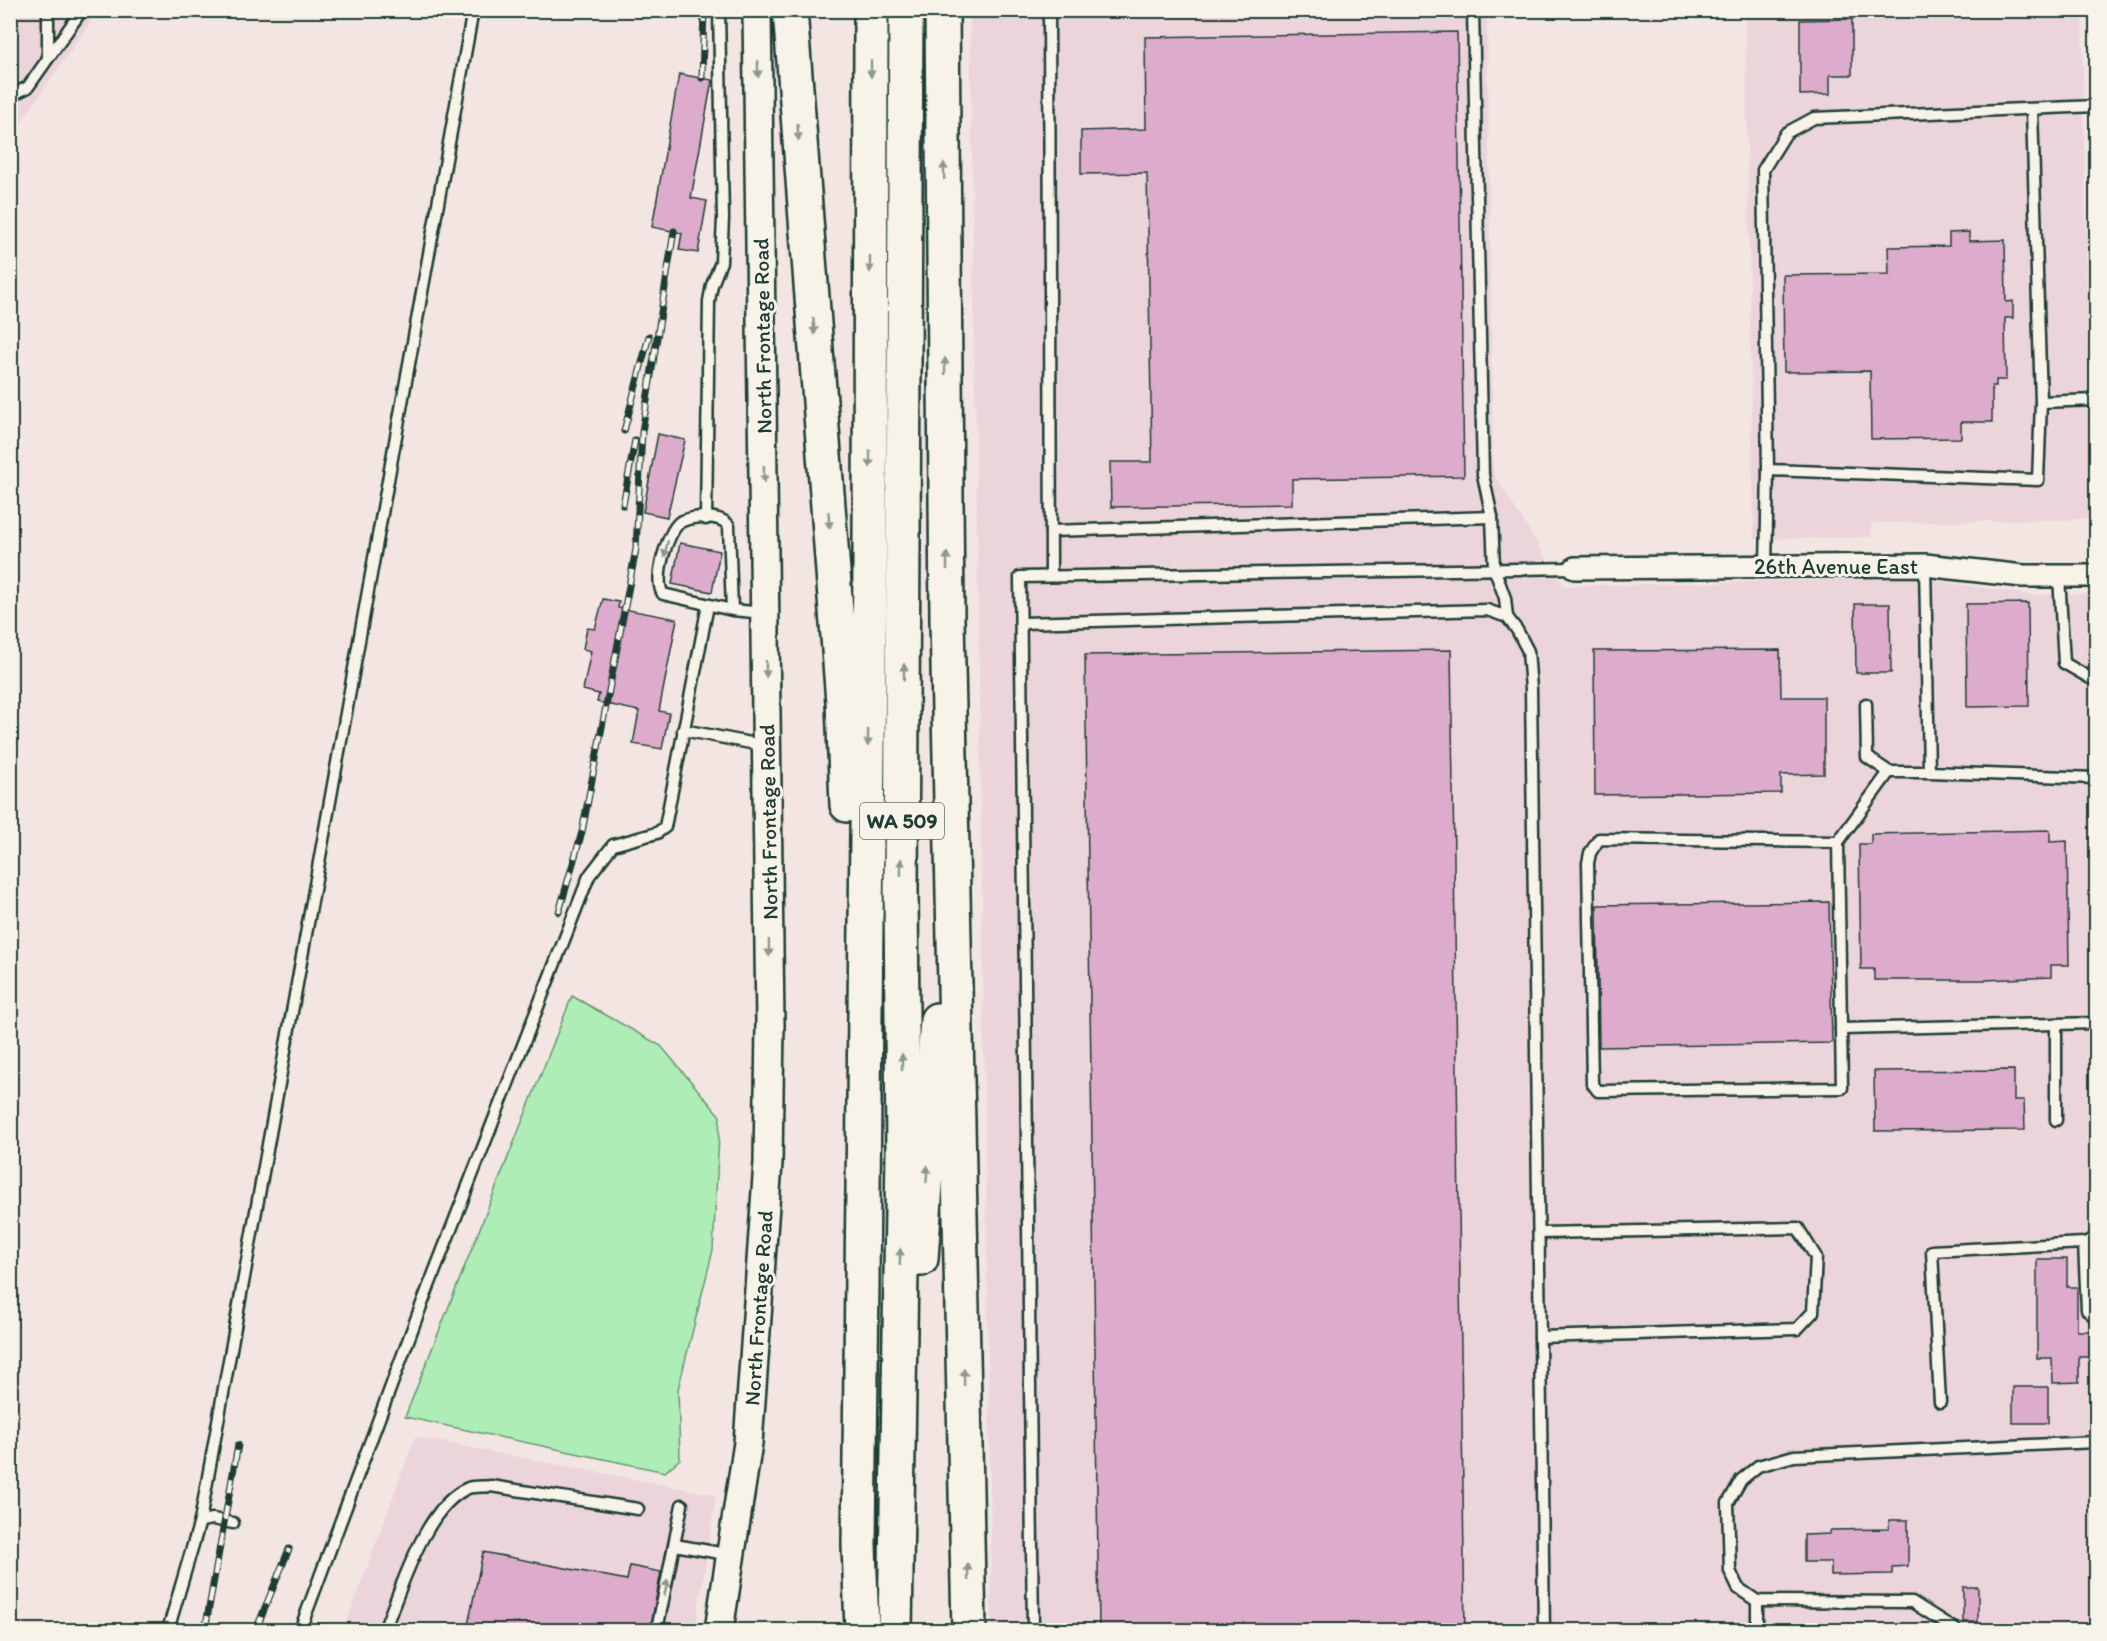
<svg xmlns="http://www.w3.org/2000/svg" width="2107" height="1641" viewBox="0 0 2107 1641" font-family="Itim,sans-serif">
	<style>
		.built { fill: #ecd4db }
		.green { fill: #aeedb5; stroke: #669574; stroke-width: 1.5 }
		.building { fill: #ddaccc; stroke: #1f3d34; stroke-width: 1.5 }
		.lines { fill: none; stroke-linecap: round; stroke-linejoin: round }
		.service-casing { stroke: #1f3d34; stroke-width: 15 }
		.minor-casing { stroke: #1f3d34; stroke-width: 26 }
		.tertiary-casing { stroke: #1f3d34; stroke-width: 32 }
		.trunk-casing { stroke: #1f3d34; stroke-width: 38 }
		.service { stroke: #f7f3e8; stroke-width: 10 }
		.minor { stroke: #f7f3e8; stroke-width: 21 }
		.tertiary { stroke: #f7f3e8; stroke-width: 27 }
		.trunk { stroke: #f7f3e8; stroke-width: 33 }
		.rail-casing { stroke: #1f3d34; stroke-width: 7 }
		.rail { stroke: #f7f3e8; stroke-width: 4.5; stroke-dasharray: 14; stroke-linecap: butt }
		.oneway { fill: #8b988e }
		.labels { text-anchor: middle; stroke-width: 6; stroke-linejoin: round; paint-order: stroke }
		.shield { fill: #f7f3e8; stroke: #60746a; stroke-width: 1.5 }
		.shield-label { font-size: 21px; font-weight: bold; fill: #1f3d34 }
		.street-label { font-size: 22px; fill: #1f3d34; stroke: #f7f3e8 }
	</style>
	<rect width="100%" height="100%" fill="#f2e5e2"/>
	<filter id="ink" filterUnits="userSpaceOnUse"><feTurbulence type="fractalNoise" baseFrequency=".0167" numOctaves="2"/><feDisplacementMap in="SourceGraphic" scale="12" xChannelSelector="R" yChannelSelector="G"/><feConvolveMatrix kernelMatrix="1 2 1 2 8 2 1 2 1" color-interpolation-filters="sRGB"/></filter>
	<g filter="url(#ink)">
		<g class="built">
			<path d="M11 11H98L22 121 11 183Z"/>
			<path d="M970 11H1487L1493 473 1564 586 1915 578 2031 595 2094 594 2095 1630H992Z"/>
			<path d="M1745 11H2082L2091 519 1871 523V537L1754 539Z"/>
			<path d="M415 1437 716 1495 695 1630H344Z"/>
		</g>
		<path class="green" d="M572 996 661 1046 720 1116 713 1250 678 1389 680 1459 665 1472 405 1417Z"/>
		<g class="building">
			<path d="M1852 19V75H1830V94L1800 95V20Z"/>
			<path d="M1457 32 1464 476 1292 479V504L1111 507 1110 462H1152L1147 173 1081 174V131L1146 129 1145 37Z"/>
			<path d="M679 74 712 80 691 198 707 201 698 253 679 250 682 233 652 227Z"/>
			<path d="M1969 232V241L2005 240 2006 302 2013 301V318H2005L2006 380H1996V386H1992V422H1961V438L1871 439 1870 371 1784 372 1783 275 1889 274 1888 247 1949 246V233Z"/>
			<path d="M658 434 685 440 667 517 643 512Z"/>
			<path d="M680 543 720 551 712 592 672 584Z"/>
			<path d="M603 599 619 602 618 608 677 619 659 711 669 713 662 749 633 744 639 711 597 702 599 694 583 690 591 651 583 649 587 628 595 629Z"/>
			<path d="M2028 603 2029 706 1967 707 1966 604Z"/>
			<path d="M1855 604H1890L1891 673H1856Z"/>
			<path d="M1451 650 1465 1630H1099L1085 655Z"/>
			<path d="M1780 650 1781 697H1824V774L1781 775V793L1595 795 1594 651Z"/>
			<path d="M2050 830V842L2067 841 2069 965H2051V977L1985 980H1874V969H1861L1859 844H1871V834Z"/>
			<path d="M1829 902 1832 1043 1599 1047 1597 905Z"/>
			<path d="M2014 1070V1100H2024L2025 1130 1875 1131 1874 1071Z"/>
			<path d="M2037 1259H2067V1287H2077V1331H2097V1357H2079V1382L2053 1383 2052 1358H2037Z"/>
			<rect x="2013" y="1387" width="35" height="36"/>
			<path d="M1889 1520H1908V1566L1892 1567V1574L1831 1575V1562H1804V1535L1830 1534V1530L1889 1529Z"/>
			<path d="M483 1552 627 1580 630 1566 661 1572 650 1630H467Z"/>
			<rect x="1963" y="1587" width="15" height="35"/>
		</g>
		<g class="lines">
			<defs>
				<g id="service">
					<path d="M48 10V58"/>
					<path d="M1049 10 1051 576"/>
					<path d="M1473 10 1483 475 1492 517 1494 568 1505 598 1507 617"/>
					<path d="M10 96 28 87 82 10"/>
					<path d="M2041 402 2096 400"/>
					<path d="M1768 470 2038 480 2041 402 2032 110"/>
					<path d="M706 519 709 301 712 285 721 262 723 218 719 10"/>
					<path d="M1051 531 1492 517"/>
					<path d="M1925 565 1929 772 2096 778"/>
					<path d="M1766 566 1768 470 1763 170 1786 133 1814 118 2096 106"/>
					<path d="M2059 576 2064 663 2090 678 2096 679"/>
					<path d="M732 610 729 526C721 514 692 516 680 522 667 532 653 580 663 594L732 610 765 613"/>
					<path d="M1022 623 1487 610 1507 617 1517 630 1528 651 1531 689 1544 1630"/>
					<path d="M1866 704 1867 757 1889 772"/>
					<path d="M683 730 766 746"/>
					<path d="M1599 839 1838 842 1842 1088 1598 1091 1592 1083 1588 863 1590 853Z"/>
					<path d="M1838 842 1889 772H1929"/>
					<path d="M2056 1024V1120"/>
					<path d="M1841 1029 2096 1023"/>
					<path d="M1539 1233 1798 1228 1816 1257 1813 1312 1797 1329 1540 1337"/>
					<path d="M2096 1238 2084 1243 2087 1310 2096 1318"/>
					<path d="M1940 1402 1932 1251 2084 1243"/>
					<path d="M200 1521 213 1519 233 1523"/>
					<path d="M675 1545 731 1555"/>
					<path d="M1757 1601V1630"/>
					<path d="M168 1630 200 1521 473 10"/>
					<path d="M300 1630 418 1314 589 876 613 845 657 833 665 827 708 605"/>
					<path d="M384 1630C401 1590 425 1506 468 1488 474 1486 484 1487 491 1486L638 1509"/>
					<path d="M657 1630 682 1505"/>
					<path d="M1033 1630 1020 577 1575 568"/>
					<path d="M1956 1630 1912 1602 1757 1601 1738 1588 1730 1571 1728 1503 1741 1480 1758 1466 1794 1456 2096 1442"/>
				</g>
				<path id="minor" d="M1575 568 1925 565 2023 576H2096"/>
				<path id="tertiary" d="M719 1630 748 1443 768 1163 770 1025 757 10"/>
				<g id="trunk">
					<path d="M790 10 843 702 847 805"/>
					<path d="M942 10 947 619 969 1630"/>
					<path d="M921 1259 937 1020"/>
					<path d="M862 1630 859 1545 870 568 871 10"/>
					<path d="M895 1630 903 1152 901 889 906 10"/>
				</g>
			</defs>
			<use href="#service" class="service-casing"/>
			<use href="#minor" class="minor-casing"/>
			<use href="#tertiary" class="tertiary-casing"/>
			<use href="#trunk" class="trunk-casing"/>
			<use href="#service" class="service"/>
			<use href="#minor" class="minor"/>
			<use href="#tertiary" class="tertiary"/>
			<use href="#trunk" class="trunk"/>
			<defs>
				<g id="rail">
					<path d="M702 78 704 10"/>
					<path d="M624 431 649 336"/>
					<path d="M623 505 635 440"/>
					<path d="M559 912 582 832 636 549 642 432 674 231"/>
					<path d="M205 1630 238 1445"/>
					<path d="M256 1630 289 1549"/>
				</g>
			</defs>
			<use href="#rail" class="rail-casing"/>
			<use href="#rail" class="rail"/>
		</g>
		<defs><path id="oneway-solid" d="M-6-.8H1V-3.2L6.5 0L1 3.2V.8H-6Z" transform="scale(1.5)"/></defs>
		<g class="oneway">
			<use href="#oneway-solid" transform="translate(758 69) rotate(89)"/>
			<use href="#oneway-solid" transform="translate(871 69) rotate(90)"/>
			<use href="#oneway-solid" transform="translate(798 132) rotate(86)"/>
			<use href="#oneway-solid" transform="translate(944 171) rotate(-91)"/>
			<use href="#oneway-solid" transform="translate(870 264) rotate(90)"/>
			<use href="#oneway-solid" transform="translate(814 326) rotate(85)"/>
			<use href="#oneway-solid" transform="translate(945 366) rotate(-90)"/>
			<use href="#oneway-solid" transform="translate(870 459) rotate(90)"/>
			<use href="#oneway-solid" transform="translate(764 474) rotate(89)"/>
			<use href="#oneway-solid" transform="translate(829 520) rotate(86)"/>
			<use href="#oneway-solid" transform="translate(666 549) rotate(103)"/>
			<use href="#oneway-solid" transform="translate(947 561) rotate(-90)"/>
			<use href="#oneway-solid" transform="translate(766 669) rotate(89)"/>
			<use href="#oneway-solid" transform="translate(904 672) rotate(-90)"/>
			<use href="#oneway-solid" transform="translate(868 738) rotate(91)"/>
			<use href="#oneway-solid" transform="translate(901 867) rotate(-89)"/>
			<use href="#oneway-solid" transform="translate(769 948) rotate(89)"/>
			<use href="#oneway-solid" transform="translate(902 1062) rotate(-90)"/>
			<use href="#oneway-solid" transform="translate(927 1174) rotate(-86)"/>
			<use href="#oneway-solid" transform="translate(900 1257) rotate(-88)"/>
			<use href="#oneway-solid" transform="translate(964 1377) rotate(-91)"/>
			<use href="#oneway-solid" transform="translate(968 1572) rotate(-91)"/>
			<use href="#oneway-solid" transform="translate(666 1588) rotate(-78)"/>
		</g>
	</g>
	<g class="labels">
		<rect class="shield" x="860" y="803" width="84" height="36" rx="4.5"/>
		<g class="shield-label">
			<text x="902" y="828">WA 509</text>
		</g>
		<g class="street-label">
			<text transform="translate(762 336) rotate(-91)" y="8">North Frontage Road</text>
			<text x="1836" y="574">26th Avenue East</text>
			<text transform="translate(768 822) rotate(-91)" y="8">North Frontage Road</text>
			<text transform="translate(758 1308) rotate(-86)" y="8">North Frontage Road</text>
		</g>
	</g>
	<rect width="2107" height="1641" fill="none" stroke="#f7f3e8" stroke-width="36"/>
	<rect x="18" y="18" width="2071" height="1605" fill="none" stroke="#1f3d34" stroke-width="2" filter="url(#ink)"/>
</svg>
